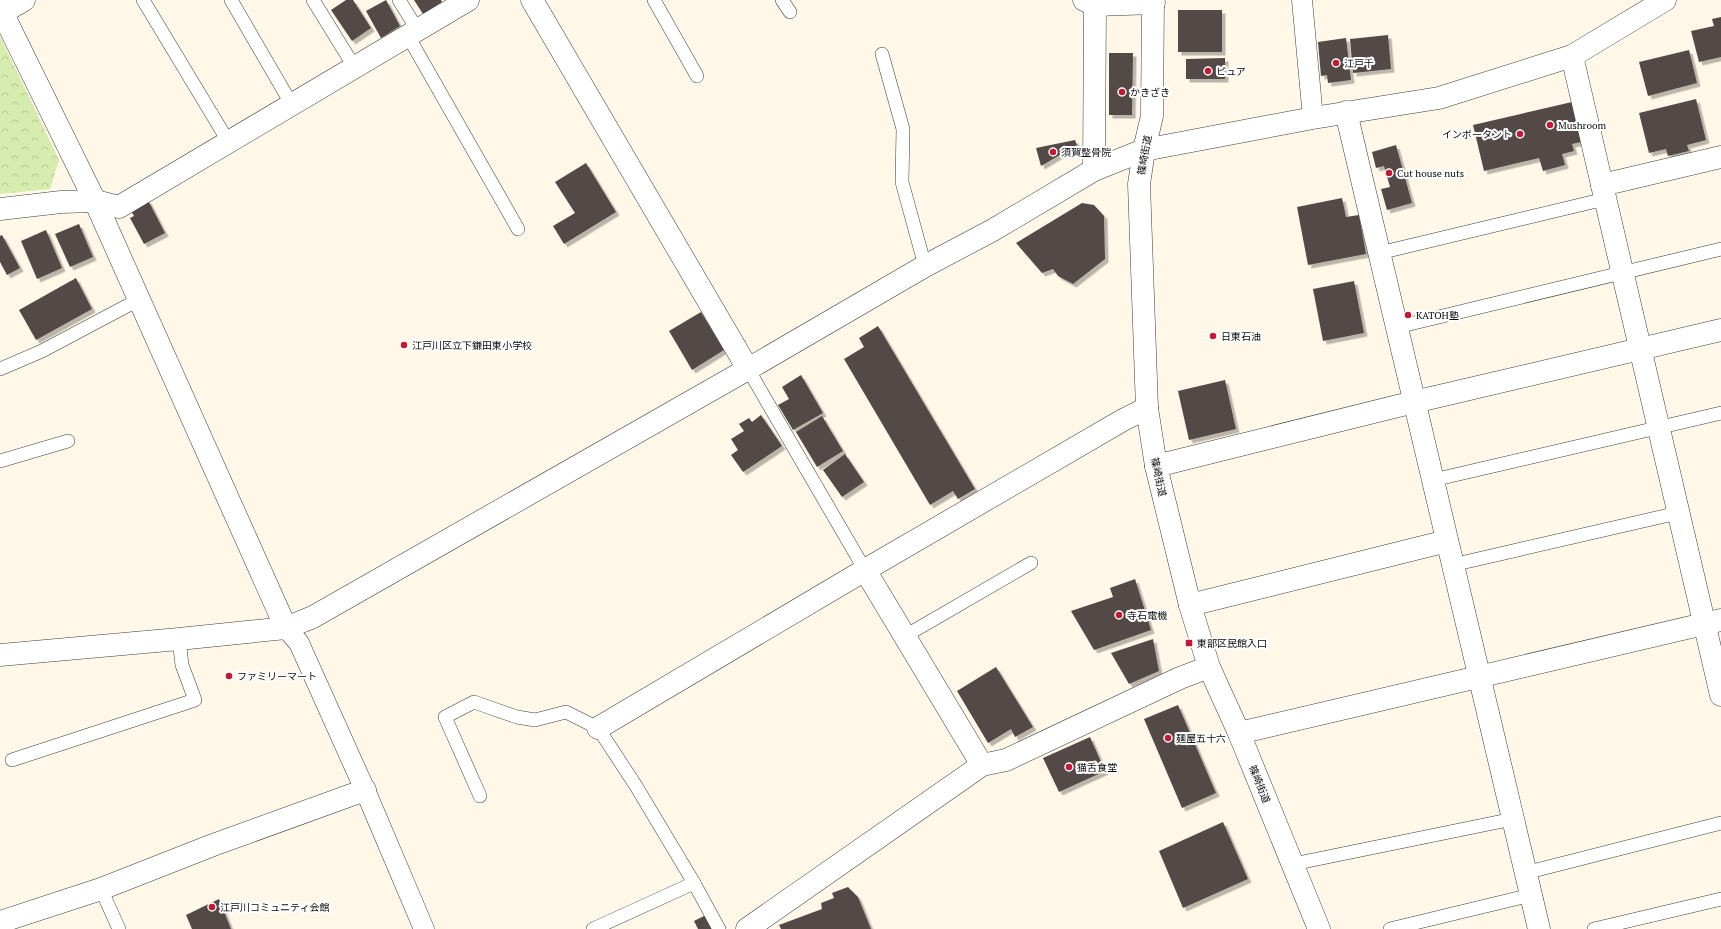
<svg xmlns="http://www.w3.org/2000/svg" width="1721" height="929" viewBox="0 0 1721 929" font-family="'PT Serif','Noto Sans JP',serif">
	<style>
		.park { fill: url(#park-crowns) }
		.building { fill: #534946; filter: url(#shadow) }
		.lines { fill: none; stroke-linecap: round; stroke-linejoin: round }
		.service-casing { stroke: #3d3d3d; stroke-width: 14 }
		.pedestrian-casing { stroke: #3d3d3d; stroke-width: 21 }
		.minor-casing { stroke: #3d3d3d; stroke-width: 23 }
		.tertiary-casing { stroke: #3d3d3d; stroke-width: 23 }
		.service { stroke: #fff; stroke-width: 13 }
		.pedestrian { stroke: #fff; stroke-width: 20 }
		.minor { stroke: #fff; stroke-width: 22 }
		.tertiary { stroke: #fff; stroke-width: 22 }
		.poi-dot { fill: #c41835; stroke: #fff; stroke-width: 1.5 }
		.labels { text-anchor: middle; stroke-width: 4; stroke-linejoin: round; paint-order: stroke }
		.poi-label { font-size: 10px; fill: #0a0a0a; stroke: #fff; text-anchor: start }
		.street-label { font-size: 10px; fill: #0a0a0a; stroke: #fff }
	</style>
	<defs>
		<pattern id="park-crowns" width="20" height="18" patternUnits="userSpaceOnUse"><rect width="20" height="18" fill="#d6ecae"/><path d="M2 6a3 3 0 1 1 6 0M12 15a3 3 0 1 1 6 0" fill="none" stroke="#b6c994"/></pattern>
		<filter id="shadow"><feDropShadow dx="3.5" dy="3.5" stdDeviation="0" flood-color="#0004"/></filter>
	</defs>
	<rect width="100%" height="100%" fill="#fff7e7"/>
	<path class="park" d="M0 36 59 160 50 189 0 194Z"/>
	<g class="building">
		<path d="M346 0H353L371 28 352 41 331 10Z"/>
		<path d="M386 0 400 26 381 38 366 11Z"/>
		<path d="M414 0H441L442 2 423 14Z"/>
		<rect x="1178" y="10" width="44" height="42"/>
		<path d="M1721 17V57L1699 62 1691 31 1714 26 1712 19Z"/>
		<path d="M1388 35 1391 69 1353 73 1350 39Z"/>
		<path d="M1346 38 1351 80 1328 83 1327 75 1321 76 1318 42Z"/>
		<path d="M1689 50 1697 83 1648 96 1639 62Z"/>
		<path d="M1109 53H1133L1132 115H1109Z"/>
		<path d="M1225 58V79H1186V59Z"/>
		<path d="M1696 99 1706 140 1687 145 1689 151 1668 156 1666 149 1649 153 1639 113Z"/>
		<path d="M1572 102 1581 142 1572 144 1574 151 1562 154 1565 165 1543 171 1539 158 1484 171 1473 125Z"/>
		<path d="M1075 140 1077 145 1041 166 1036 148Z"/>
		<path d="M1396 145 1412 203 1387 210 1381 189 1390 187 1384 166 1376 168 1372 152Z"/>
		<path d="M586 163 616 212 564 244 553 226 575 213 555 182Z"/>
		<path d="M1342 198 1346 217 1359 215 1366 254 1308 265 1297 207Z"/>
		<path d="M148 200 165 233 144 244 130 218 134 216 130 209Z"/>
		<path d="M1082 203 1094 205 1104 216 1105 259 1073 284 1058 276 1053 269 1042 273 1016 243Z"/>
		<path d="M79 224 93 257 70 267 55 234Z"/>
		<path d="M46 230 62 268 37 279 21 241Z"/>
		<path d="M2 235 20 268 7 275 0 262V236Z"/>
		<path d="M76 278 92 309 36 340 19 310Z"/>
		<path d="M1354 281 1364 333 1323 341 1313 289Z"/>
		<path d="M701 312 724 350 692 370 669 331Z"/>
		<path d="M878 326 975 489 958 499 953 491 930 505 844 359 864 347 859 338Z"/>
		<path d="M801 375 823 413 793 430 778 405 789 399 782 387Z"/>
		<path d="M1225 380 1236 429 1189 440 1178 391Z"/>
		<path d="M761 415 782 446 743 472 731 455 738 450 731 439 744 431 739 424 749 418 752 422Z"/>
		<path d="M822 416 843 451 817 467 796 432Z"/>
		<path d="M845 454 864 482 842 497 823 470Z"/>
		<path d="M1135 579 1151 630 1094 650 1071 611 1113 597 1110 588Z"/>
		<path d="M1153 639 1159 671 1129 684 1111 653Z"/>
		<path d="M996 667 1033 727 1015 737 1011 729 988 743 957 691Z"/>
		<path d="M1178 705 1216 793 1182 808 1144 719Z"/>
		<path d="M1090 737 1105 771 1059 792 1043 758Z"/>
		<path d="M1223 822 1248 879 1183 908 1159 851Z"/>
		<path d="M848 887 858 897 871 929H781L779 925 822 909 821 903 834 898 832 893Z"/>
		<path d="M219 899 231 929H192L186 915Z"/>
		<path d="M706 915 714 929H698L694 921Z"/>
	</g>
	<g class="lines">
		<defs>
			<g id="service">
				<path d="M143 0 228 141"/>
				<path d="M231 0 292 105"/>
				<path d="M313 0 355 68"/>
				<path d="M399 0 417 29"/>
				<path d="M654 0 697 76"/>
				<path d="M782 0 790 12"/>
				<path d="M408 36 518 229"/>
				<path d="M882 54 903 129 902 182 925 266"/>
				<path d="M1379 253 1605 199"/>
				<path d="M1397 327 1721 249"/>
				<path d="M0 369 42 351 138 300"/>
				<path d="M748 369 865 570"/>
				<path d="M0 461 68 441"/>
				<path d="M1433 480 1721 413"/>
				<path d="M1452 565 1678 513"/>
				<path d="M905 636 1031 563"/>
				<path d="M12 760 195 700 182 665 179 639"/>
				<path d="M480 796 445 717 474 702 517 717 535 720 566 712 598 728 636 786 694 883 719 929"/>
				<path d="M1293 864 1513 819"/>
				<path d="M1525 873 1721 823"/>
				<path d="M101 889 119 929"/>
				<path d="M593 929 694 883"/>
				<path d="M1390 929 1531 895"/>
				<path d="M1594 929 1721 899"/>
			</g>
			<g id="pedestrian">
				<path d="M1302 0 1313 118"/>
				<path d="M286 628 299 643 365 790 424 929"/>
			</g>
			<g id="minor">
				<path d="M532 0 748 369"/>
				<path d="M1084 0 1095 5 1154 3"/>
				<path d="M2 13 24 0"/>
				<path d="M1572 56 1721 695"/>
				<path d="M1346 112 1539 929"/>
				<path d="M1094 170 1095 5"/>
				<path d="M1602 185 1721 157"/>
				<path d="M95 201 119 207 468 0"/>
				<path d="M1156 466 1414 402 1721 330"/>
				<path d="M865 570 982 765"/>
				<path d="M1190 605 1447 541"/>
				<path d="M598 728 865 570 1123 420 1147 408"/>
				<path d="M1239 733 1721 620"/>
				<path d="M0 922 101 889 213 845 365 790"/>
				<path d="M747 929 982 765 1006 760 1180 678 1209 667"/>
			</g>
			<g id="tertiary">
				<path d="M1153 0 1152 116 1144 150 1139 184 1147 408 1156 466 1190 605 1209 667 1239 733 1319 929"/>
				<path d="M0 8 95 201 286 628"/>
				<path d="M0 209 61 202 95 201"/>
				<path d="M0 655 179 639 286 628 313 617 748 369 925 266 993 230 1094 170 1144 150 1313 118 1439 98 1572 56 1665 0"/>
			</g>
		</defs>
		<use href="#service" class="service-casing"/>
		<use href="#pedestrian" class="pedestrian-casing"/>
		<use href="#minor" class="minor-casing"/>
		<use href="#tertiary" class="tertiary-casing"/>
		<use href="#service" class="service"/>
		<use href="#pedestrian" class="pedestrian"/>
		<use href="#minor" class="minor"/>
		<use href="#tertiary" class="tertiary"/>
	</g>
	<g class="poi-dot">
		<circle cx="1336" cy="63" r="4"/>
		<circle cx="1208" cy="71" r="4"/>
		<circle cx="1122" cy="92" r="4"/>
		<circle cx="1550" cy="125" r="4"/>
		<circle cx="1520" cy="134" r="4"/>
		<circle cx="1053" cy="152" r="4"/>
		<circle cx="1389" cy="173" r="4"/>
		<circle cx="1408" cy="315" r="4"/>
		<circle cx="1213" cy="336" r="4"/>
		<circle cx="404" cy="345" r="4"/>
		<circle cx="1119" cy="615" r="4"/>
		<rect x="1185" y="639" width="8" height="8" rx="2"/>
		<circle cx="229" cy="676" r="4"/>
		<circle cx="1168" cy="738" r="4"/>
		<circle cx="1069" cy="767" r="4"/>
		<circle cx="212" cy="907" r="4"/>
	</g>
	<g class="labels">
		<g class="poi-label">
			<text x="1344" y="67">江戸千</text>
			<text x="1216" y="75">ピュア</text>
			<text x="1130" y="96">かきざき</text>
			<text x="1558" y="129">Mushroom</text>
			<text x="1512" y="138" text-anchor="end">インポータント</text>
			<text x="1061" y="156">須賀整骨院</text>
			<text x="1397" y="177">Cut house nuts</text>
			<text x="1416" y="319">KATOH塾</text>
			<text x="1221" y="340">日東石油</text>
			<text x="412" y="349">江戸川区立下鎌田東小学校</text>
			<text x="1127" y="619">寺石電機</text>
			<text x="1197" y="647">東部区民館入口</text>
			<text x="237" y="680">ファミリーマート</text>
			<text x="1176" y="742">麺屋五十六</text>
			<text x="1077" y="771">猫舌食堂</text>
			<text x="220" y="911">江戸川コミュニティ会館</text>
		</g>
		<g class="street-label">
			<text transform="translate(1144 155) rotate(-80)" y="4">篠崎街道</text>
			<text transform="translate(1159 477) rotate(78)" y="4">篠崎街道</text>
			<text transform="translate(1260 784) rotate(68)" y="4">篠崎街道</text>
		</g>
	</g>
</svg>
